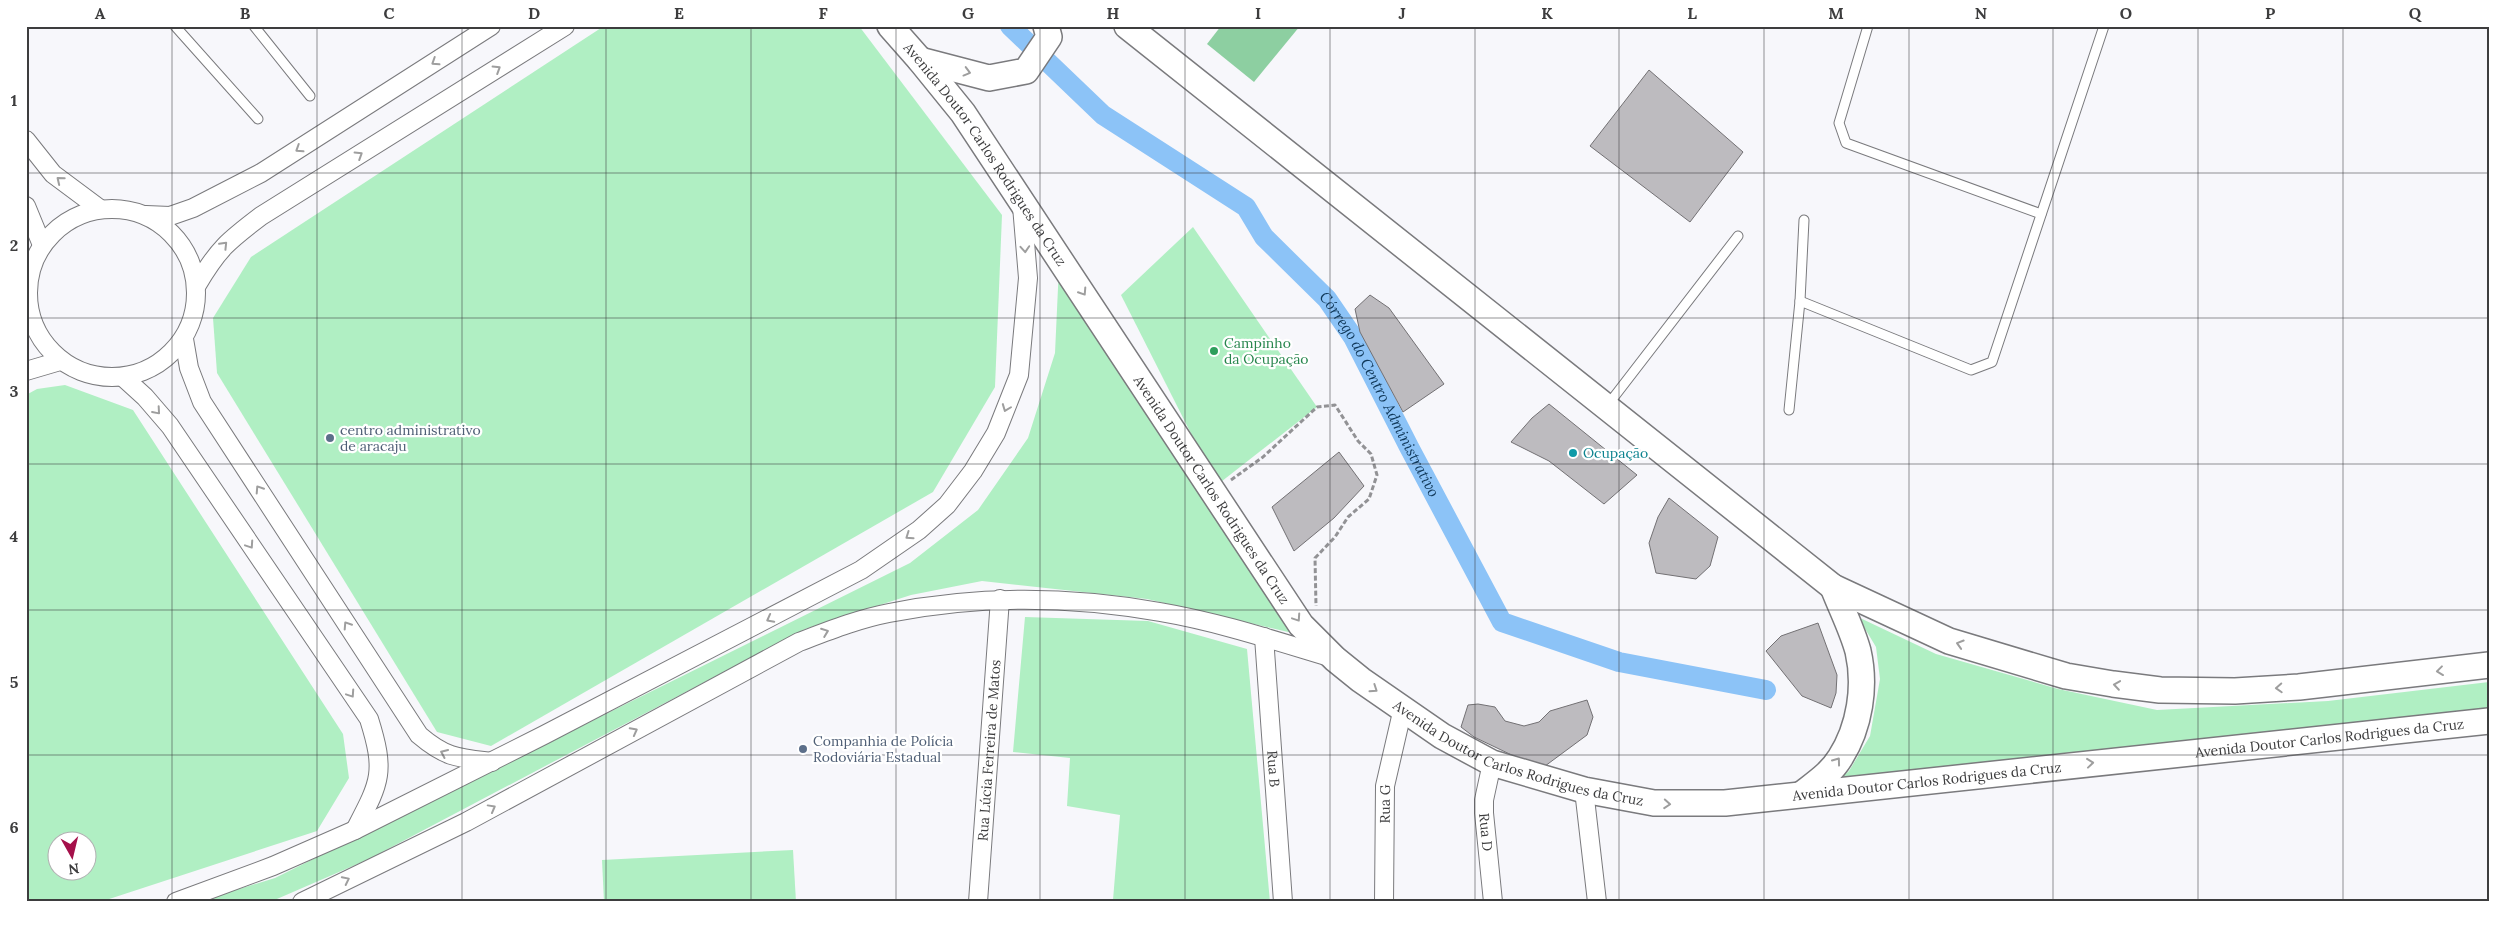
<svg xmlns="http://www.w3.org/2000/svg" width="2515" height="928" viewBox="0 0 2515 928" font-family="Lora,serif">
	<style>
		.green { fill: #b0efc3; fill-rule: evenodd }
		.forest { fill: #8dcfa1 }
		.lines { fill: none; stroke-linecap: round; stroke-linejoin: round }
		.canal { stroke: #8cc3f7; stroke-width: 20 }
		.building { fill: #bdbbbf; stroke: #737174 }
		.service-casing { stroke: #7a7a7d; stroke-width: 11 }
		.minor-casing { stroke: #7a7a7d; stroke-width: 20 }
		.secondary-casing { stroke: #7a7a7d; stroke-width: 28 }
		.path { stroke: #929295; stroke-width: 3; stroke-dasharray: 5 2.5; stroke-linecap: butt }
		.service { stroke: #fff; stroke-width: 9 }
		.minor { stroke: #fff; stroke-width: 18 }
		.secondary { stroke: #fff; stroke-width: 25 }
		.oneway { stroke: #9e9e9e }
		.grid { fill: none; stroke: #3d3d3e; stroke-width: 1; stroke-opacity: 0.55 }
		.leisure-dot { fill: #2e9e5b; stroke: #fff; stroke-width: 2 }
		.service-dot { fill: #5c6f8a; stroke: #fff; stroke-width: 2 }
		.culture-dot { fill: #0f9aa8; stroke: #fff; stroke-width: 2 }
		.labels { text-anchor: middle; stroke-width: 4.5; stroke-linejoin: round; paint-order: stroke }
		.street-label { font-size: 14px; fill: #3d3d3e; stroke: #fff }
		.leisure-label { font-size: 14px; fill: #27864d; stroke: #fff; text-anchor: start }
		.service-label { font-size: 14px; fill: #4e5e75; stroke: #fff; text-anchor: start }
		.culture-label { font-size: 14px; fill: #0d838f; stroke: #fff; text-anchor: start }
		.water-label { font-size: 15px; font-style: italic; fill: #103859; stroke: #fff }
		.neatline { fill: none; stroke: #3d3d3e; stroke-width: 2 }
		.grid-label { font-size: 16px; text-anchor: middle; font-weight: bold; fill: #3d3d3e }
	</style>
	<rect width="100%" height="100%" fill="#f7f7fb"/>
	<g class="green">
		<path d="M604 26H859L1002 215 995 387 933 492 491 746 437 732 217 373 213 318 251 257Z"/>
		<path d="M1193 227 1317 407 1217 485 1121 295Z"/>
		<path d="M1059 266 1301 635 1147 599 982 581 911 595 805 629 369 859 270 902H196L275 878 910 563 978 510 1028 438 1055 353Z"/>
		<path d="M65 385 133 410 343 734 349 778 317 831 100 902H26V395L37 389ZM88 840V870H58V840Z"/>
		<path d="M1025 617 1148 621 1247 649 1270 902 1113 900 1120 815 1067 806 1070 758 1013 752Z"/>
		<path d="M1858 617 1936 654 2058 689 2157 710 2328 701 2489 682V719L1820 795 1849 771 1870 736 1880 679 1876 647Z"/>
		<path d="M793 850 796 902H604L602 860Z"/>
	</g>
	<path class="forest" d="M1221 26H1300L1254 82 1207 44Z"/>
	<g class="lines">
		<path class="canal" id="s1" d="M1010 26 1103 115 1246 207 1264 237 1327 299 1353 337 1409 447 1502 622 1619 662 1766 690"/>
	</g>
	<g class="building">
		<path d="M1649 70 1743 152 1690 222 1590 146Z"/>
		<path d="M1370 295 1389 308 1444 384 1403 412 1360 332 1355 309Z"/>
		<path d="M1549 404 1637 475 1604 504 1549 461 1511 442 1532 418Z"/>
		<path d="M1339 452 1364 486 1334 518 1294 551 1272 507Z"/>
		<path d="M1669 498 1718 537 1710 566 1696 579 1656 573 1649 543 1658 517Z"/>
		<path d="M1818 623 1837 675 1836 693 1831 708 1802 696 1766 651 1781 636Z"/>
		<path d="M1587 700 1593 717 1587 735 1541 769 1474 737 1461 727 1468 705 1478 704 1495 707 1505 721 1524 726 1539 722 1550 711Z"/>
	</g>
	<g class="lines">
		<defs>
			<g id="service">
				<path d="M175 26 258 119"/>
				<path d="M254 26 310 96"/>
				<path d="M1868 26 1839 123 1846 143 2041 214"/>
				<path d="M1800 301 1971 370 1992 362 2104 26"/>
				<path d="M1607 406 1738 236"/>
				<path d="M1789 410 1800 301 1804 220"/>
			</g>
			<g id="minor">
				<path d="M26 140 53 174 100 209"/>
				<path d="M26 206 42 245"/>
				<circle cx="112" cy="293" r="84"/>
				<path d="M146 215 170 216 193 208 261 173 491 26"/>
				<path d="M197 285C218 249 228 241 261 216L565 26"/>
				<path d="M184 339 189 368 202 402 419 735C446 758 458 758 492 762"/>
				<path d="M26 371 60 361"/>
				<path d="M123 377 145 397 170 426 369 719C386 773 380 782 355 830"/>
				<path id="s2" d="M1264 637 1283 902"/>
				<path id="s3" d="M1492 763 1484 800V813L1493 902"/>
				<path d="M1584 790 1597 902"/>
				<path d="M176 902 273 866 355 830 544 735 861 570 919 530 947 505 973 471 996 433 1019 375 1028 278 1022 206"/>
				<path d="M302 902 466 822 799 642C828 631 858 619 889 613 979 595 1070 596 1160 612 1219 622 1276 641 1333 658"/>
				<path id="s4" d="M978 902 1000 599"/>
				<path id="s5" d="M1384 902 1385 786 1403 708"/>
			</g>
			<g id="secondary">
				<path id="s6" d="M890 26 920 60 963 113 1301 625 1335 659 1361 680 1442 736 1492 763 1584 790 1654 803H1725L2489 721"/>
				<path d="M1127 26 1833 587 1949 641 2066 676 2113 684 2160 690 2235 691 2299 687 2489 665"/>
				<path d="M920 60 989 78 1026 71 1049 37 1046 26"/>
				<path d="M1802 794C1816 783 1831 773 1840 758 1860 727 1866 686 1858 651 1852 629 1841 608 1833 587"/>
			</g>
		</defs>
		<use href="#service" class="service-casing"/>
		<use href="#minor" class="minor-casing"/>
		<use href="#secondary" class="secondary-casing"/>
		<path class="path" d="M1231 480 1263 457 1317 407 1335 405 1358 441 1371 454 1377 475 1369 499 1348 517 1335 537 1315 558 1316 606"/>
		<use href="#service" class="service"/>
		<use href="#minor" class="minor"/>
		<use href="#secondary" class="secondary"/>
	</g>
	<defs><path id="oneway-chevron" d="M-2-3.5L2.5 0L-2 3.5" fill="none" stroke-width="1.6" stroke-linecap="round" stroke-linejoin="round" transform="scale(1.25)"/></defs>
	<g class="oneway">
		<use href="#oneway-chevron" transform="translate(435 62) rotate(147)"/>
		<use href="#oneway-chevron" transform="translate(497 69) rotate(-32)"/>
		<use href="#oneway-chevron" transform="translate(967 72) rotate(15)"/>
		<use href="#oneway-chevron" transform="translate(299 149) rotate(147)"/>
		<use href="#oneway-chevron" transform="translate(359 155) rotate(-32)"/>
		<use href="#oneway-chevron" transform="translate(60 180) rotate(-141)"/>
		<use href="#oneway-chevron" transform="translate(224 245) rotate(-46)"/>
		<use href="#oneway-chevron" transform="translate(1025 249) rotate(86)"/>
		<use href="#oneway-chevron" transform="translate(1083 292) rotate(57)"/>
		<use href="#oneway-chevron" transform="translate(1006 408) rotate(111)"/>
		<use href="#oneway-chevron" transform="translate(157 411) rotate(49)"/>
		<use href="#oneway-chevron" transform="translate(259 489) rotate(-123)"/>
		<use href="#oneway-chevron" transform="translate(909 536) rotate(145)"/>
		<use href="#oneway-chevron" transform="translate(250 545) rotate(56)"/>
		<use href="#oneway-chevron" transform="translate(1297 618) rotate(56)"/>
		<use href="#oneway-chevron" transform="translate(770 619) rotate(152)"/>
		<use href="#oneway-chevron" transform="translate(347 625) rotate(-123)"/>
		<use href="#oneway-chevron" transform="translate(825 632) rotate(-21)"/>
		<use href="#oneway-chevron" transform="translate(1960 644) rotate(-163)"/>
		<use href="#oneway-chevron" transform="translate(2440 671) rotate(173)"/>
		<use href="#oneway-chevron" transform="translate(2117 685) rotate(-172)"/>
		<use href="#oneway-chevron" transform="translate(2279 688) rotate(177)"/>
		<use href="#oneway-chevron" transform="translate(1374 689) rotate(34)"/>
		<use href="#oneway-chevron" transform="translate(351 694) rotate(56)"/>
		<use href="#oneway-chevron" transform="translate(634 731) rotate(-28)"/>
		<use href="#oneway-chevron" transform="translate(444 753) rotate(-156)"/>
		<use href="#oneway-chevron" transform="translate(1837 761) rotate(-54)"/>
		<use href="#oneway-chevron" transform="translate(2090 763) rotate(-6)"/>
		<use href="#oneway-chevron" transform="translate(1667 804) rotate(4)"/>
		<use href="#oneway-chevron" transform="translate(492 808) rotate(-29)"/>
		<use href="#oneway-chevron" transform="translate(346 880) rotate(-26)"/>
	</g>
	<path class="grid" d="M172 26V902M317 26V902M462 26V902M606 26V902M751 26V902M896 26V902M1040 26V902M1185 26V902M1330 26V902M1475 26V902M1619 26V902M1764 26V902M1909 26V902M2053 26V902M2198 26V902M2343 26V902M26 173H2489M26 318H2489M26 464H2489M26 610H2489M26 755H2489"/>
	<circle class="leisure-dot" cx="1214" cy="351" r="5"/>
	<g class="service-dot">
		<circle cx="330" cy="438" r="5"/>
		<circle cx="803" cy="749" r="5"/>
	</g>
	<circle class="culture-dot" cx="1573" cy="453" r="5"/>
	<g class="labels">
		<g class="street-label">
			<text dy="5" stroke="none"><textPath href="#s6" startOffset="160">Avenida Doutor Carlos Rodrigues da Cruz</textPath></text>
			<text dy="5" stroke="none"><textPath href="#s6" startOffset="565">Avenida Doutor Carlos Rodrigues da Cruz</textPath></text>
			<text dy="5" stroke="none"><textPath href="#s6" startOffset="1810">Avenida Doutor Carlos Rodrigues da Cruz</textPath></text>
			<text dy="5" stroke="none"><textPath href="#s4" startOffset="152">Rua Lúcia Ferreira de Matos</textPath></text>
			<text dy="5" stroke="none"><textPath href="#s6" startOffset="985">Avenida Doutor Carlos Rodrigues da Cruz</textPath></text>
			<text dy="5" stroke="none"><textPath href="#s2" startOffset="132">Rua B</textPath></text>
			<text dy="5" stroke="none"><textPath href="#s6" startOffset="1405">Avenida Doutor Carlos Rodrigues da Cruz</textPath></text>
			<text dy="5" stroke="none"><textPath href="#s5" startOffset="98">Rua G</textPath></text>
			<text dy="5" stroke="none"><textPath href="#s3" startOffset="70">Rua D</textPath></text>
		</g>
		<g class="leisure-label">
			<text x="1224" y="348">Campinho<tspan x="1224" dy="16">da Ocupação</tspan></text>
		</g>
		<g class="service-label">
			<text x="340" y="435">centro administrativo<tspan x="340" dy="16">de aracaju</tspan></text>
			<text x="813" y="746">Companhia de Polícia<tspan x="813" dy="16">Rodoviária Estadual</tspan></text>
		</g>
		<g class="culture-label">
			<text x="1583" y="458">Ocupação</text>
		</g>
		<g class="water-label">
			<text dy="5" stroke="none"><textPath href="#s1" startOffset="531">Córrego do Centro Administrativo</textPath></text>
		</g>
	</g>
	<rect width="2515" height="928" fill="none" stroke="#ffffff" stroke-width="55"/>
	<g transform="translate(72 856) rotate(172)"><circle r="24" fill="#ffffff" stroke="#b1b1b2"/>
	<path d="M0-4L9 19L0 12L-9 19Z" fill="#a5104a"/>
	<text y="-8" font-size="14" font-weight="bold" text-anchor="middle" fill="#3d3d3e">N</text>
	</g>
	<rect x="28" y="28" width="2460" height="872" class="neatline"/>
	<g class="grid-label">
		<text x="100" y="19">A</text>
		<text x="245" y="19">B</text>
		<text x="389" y="19">C</text>
		<text x="534" y="19">D</text>
		<text x="679" y="19">E</text>
		<text x="823" y="19">F</text>
		<text x="968" y="19">G</text>
		<text x="1113" y="19">H</text>
		<text x="1258" y="19">I</text>
		<text x="1402" y="19">J</text>
		<text x="1547" y="19">K</text>
		<text x="1692" y="19">L</text>
		<text x="1836" y="19">M</text>
		<text x="1981" y="19">N</text>
		<text x="2126" y="19">O</text>
		<text x="2270" y="19">P</text>
		<text x="2415" y="19">Q</text>
		<text x="14" y="106">1</text>
		<text x="14" y="251">2</text>
		<text x="14" y="397">3</text>
		<text x="14" y="542">4</text>
		<text x="14" y="688">5</text>
		<text x="14" y="833">6</text>
	</g>
</svg>
